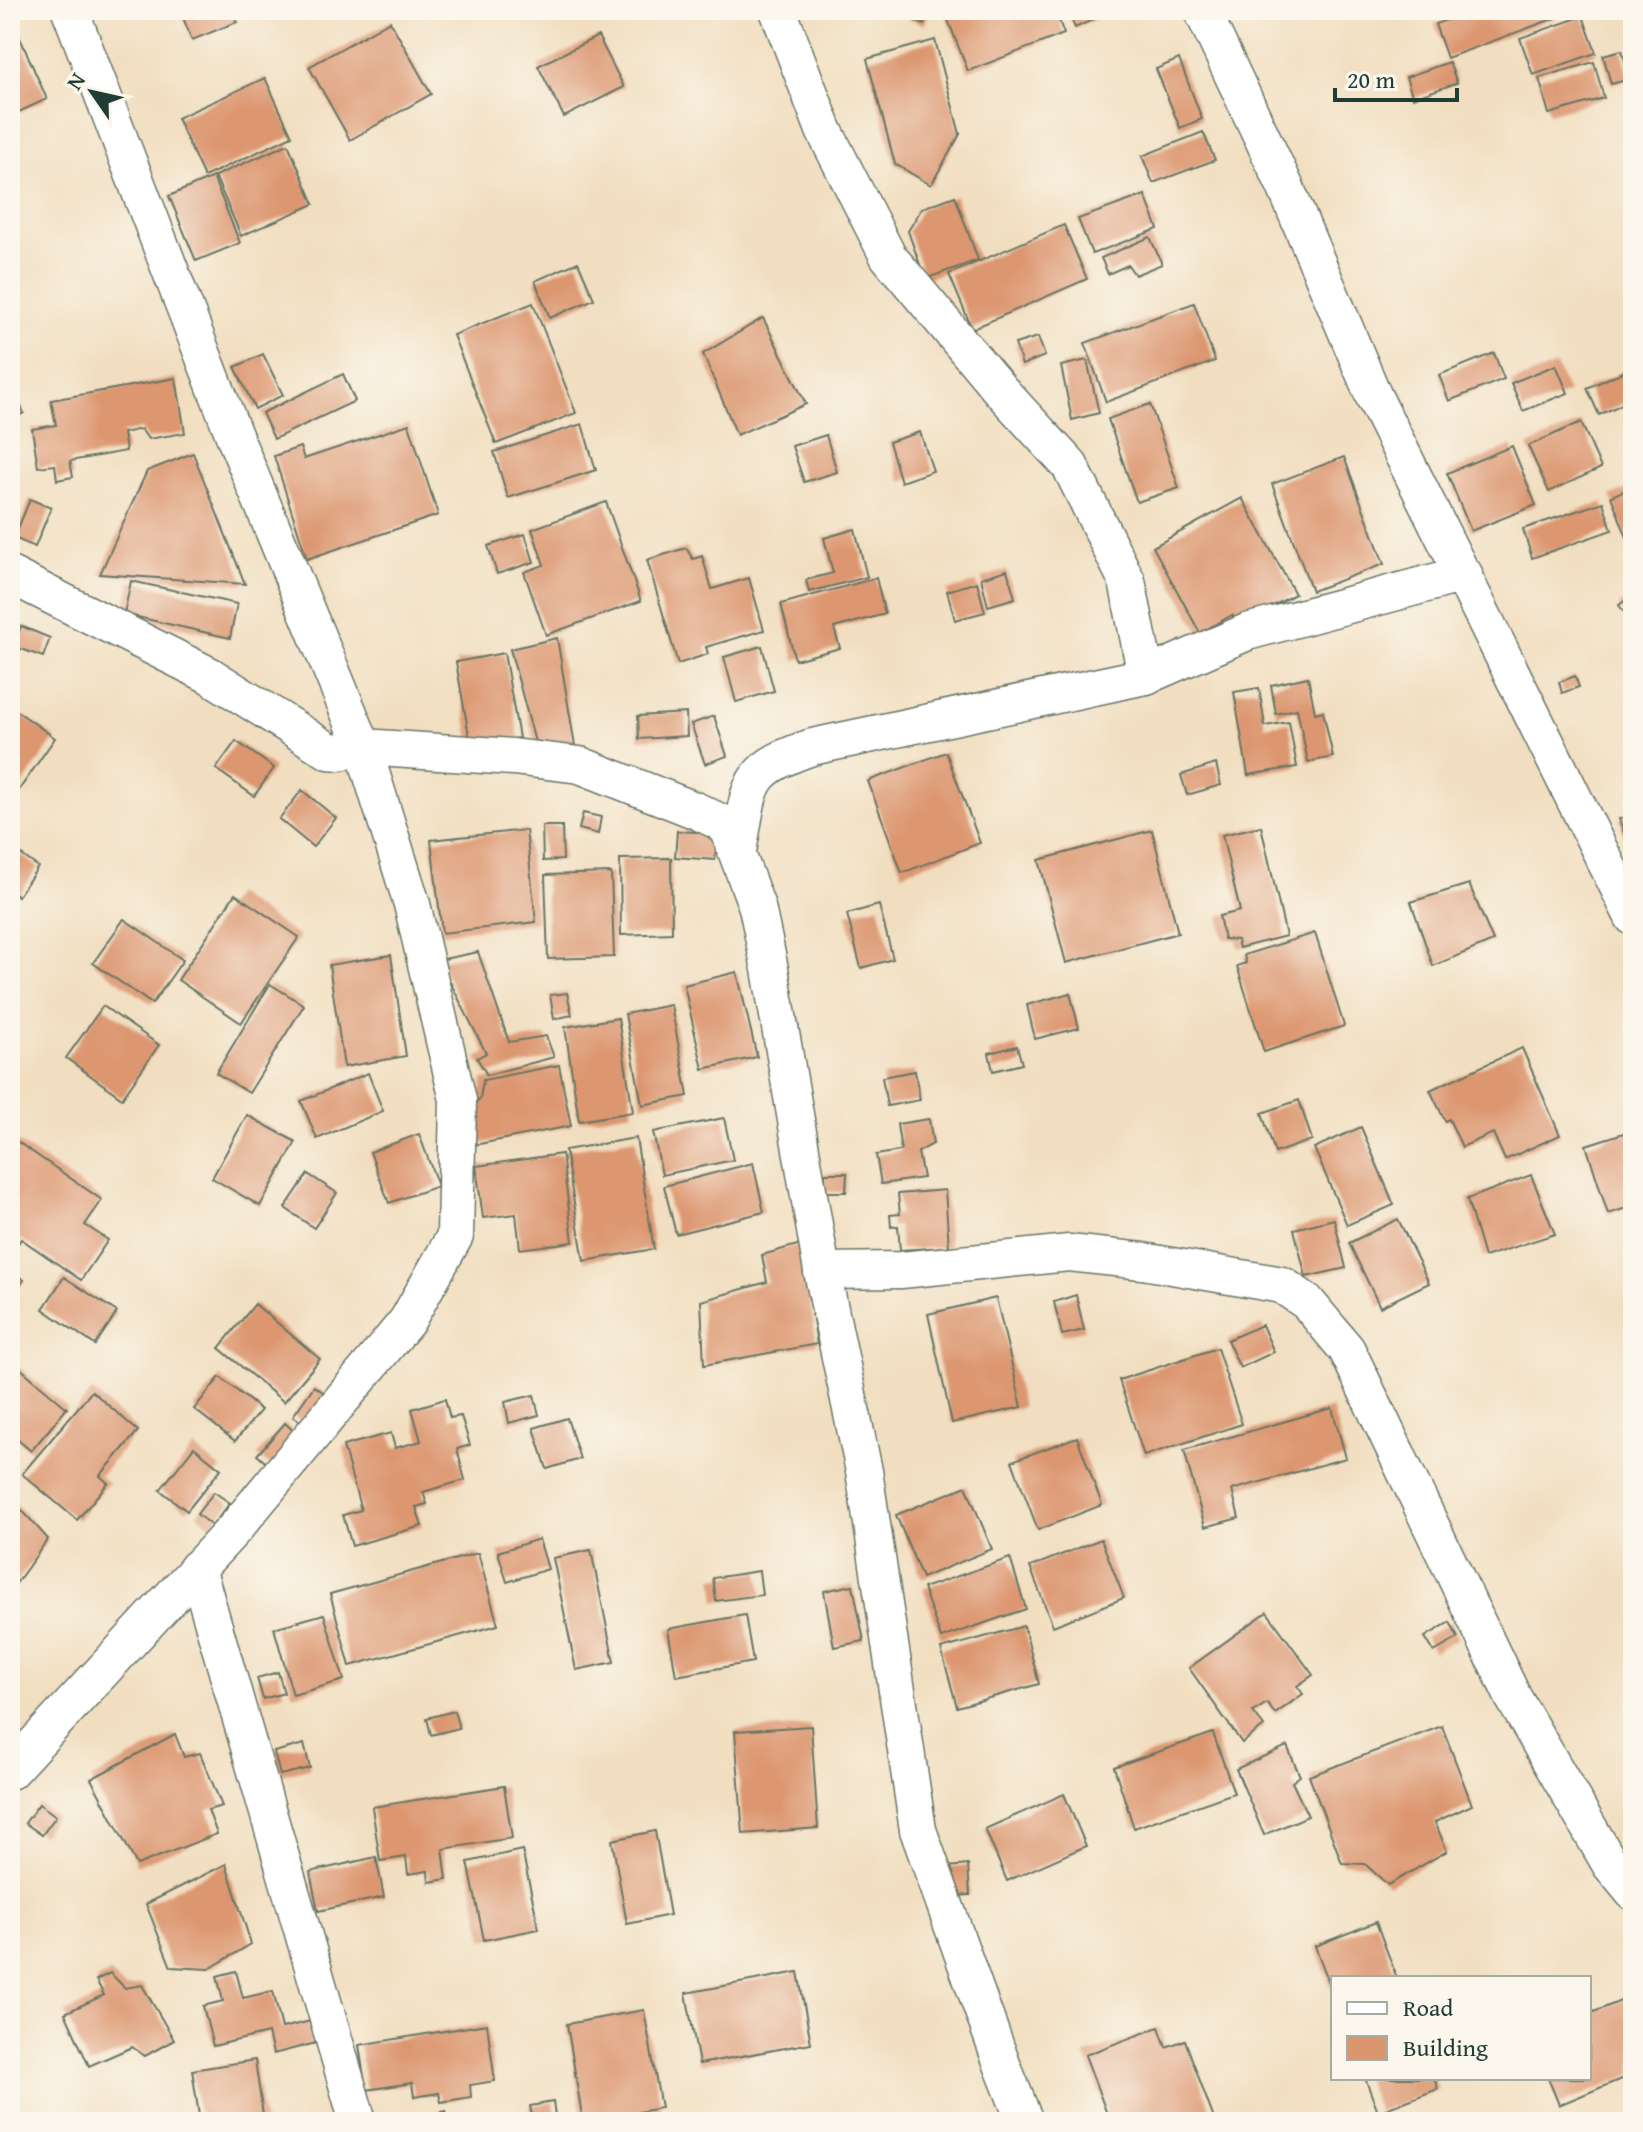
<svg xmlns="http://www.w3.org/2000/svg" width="1643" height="2132" viewBox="0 0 1643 2132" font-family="'Gentium Book Plus',serif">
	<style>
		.building { fill: #dc966f }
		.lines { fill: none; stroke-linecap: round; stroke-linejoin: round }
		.street-casing { stroke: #687565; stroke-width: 39 }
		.street { stroke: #fff; stroke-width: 36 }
	</style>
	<rect width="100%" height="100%" fill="#fbf7ec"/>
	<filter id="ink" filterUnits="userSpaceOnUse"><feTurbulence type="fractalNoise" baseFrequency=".0125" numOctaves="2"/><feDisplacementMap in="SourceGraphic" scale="16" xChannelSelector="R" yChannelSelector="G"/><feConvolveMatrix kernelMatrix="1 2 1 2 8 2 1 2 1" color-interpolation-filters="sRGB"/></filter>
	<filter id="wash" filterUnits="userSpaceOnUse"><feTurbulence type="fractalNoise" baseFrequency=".006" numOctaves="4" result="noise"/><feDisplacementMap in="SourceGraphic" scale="32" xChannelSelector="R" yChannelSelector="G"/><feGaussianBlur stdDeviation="1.8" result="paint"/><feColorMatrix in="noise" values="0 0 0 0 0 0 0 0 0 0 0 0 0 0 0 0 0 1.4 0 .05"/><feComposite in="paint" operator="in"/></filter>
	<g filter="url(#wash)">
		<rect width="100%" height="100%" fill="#f1dec0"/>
		<g id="blocks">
			<g class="building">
				<path d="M180 10H232L237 22 192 40Z"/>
				<path d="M891 10H931L924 25Z"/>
				<path d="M958 10H1055L1064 34 968 71 946 15Z"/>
				<path d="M1067 10H1114L1075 28Z"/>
				<path d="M1474 10H1577L1447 58 1435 24Z"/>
				<path d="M1583 16 1596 53 1533 75 1520 38Z"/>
				<path d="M390 21 431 94 350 140 309 67Z"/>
				<path d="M598 36 624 87 564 117 538 66Z"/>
				<path d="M20 38 47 99 10 116V42Z"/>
				<path d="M935 40 960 134 931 185 895 164 867 59Z"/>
				<path d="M1622 50 1630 79 1611 84 1603 55Z"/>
				<path d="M1179 59 1202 119 1180 128 1156 69Z"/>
				<path d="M1449 62 1457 83 1413 98 1406 77Z"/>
				<path d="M1594 62 1604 98 1549 114 1539 78Z"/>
				<path d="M265 78 292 136 204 177 177 118Z"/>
				<path d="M1203 132 1215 160 1153 183 1142 156Z"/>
				<path d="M288 144 314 204 241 236 215 176Z"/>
				<path d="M213 177 240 243 196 261 169 196Z"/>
				<path d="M1145 195 1158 229 1092 254 1078 219Z"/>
				<path d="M955 196 978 260 925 279 908 231 922 208Z"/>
				<path d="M1064 225 1087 279 972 329 949 274Z"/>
				<path d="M1150 237 1162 264 1135 275 1128 265 1108 274 1101 258Z"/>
				<path d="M578 262 594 299 550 318 535 281Z"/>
				<path d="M533 303 576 413 496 444 453 335Z"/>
				<path d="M1194 303 1215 361 1106 402 1085 343Z"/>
				<path d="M763 318 806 404 737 435 703 354Z"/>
				<path d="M1038 337 1045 356 1022 365 1015 344Z"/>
				<path d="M1494 353 1504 379 1449 401 1439 375Z"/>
				<path d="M263 354 283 395 255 409 235 367Z"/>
				<path d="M1087 360 1099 413 1072 420 1061 366Z"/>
				<path d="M1556 365 1568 393 1523 411 1511 383Z"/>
				<path d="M1633 367V399L1599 415 1587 388Z"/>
				<path d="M343 374 355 401 274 439 262 413Z"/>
				<path d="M176 378 185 433 148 439 141 429 123 433 126 451 70 461 73 477 57 480 55 465 38 467 32 429 56 425 51 400Z"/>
				<path d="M10 385 24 413 10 420Z"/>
				<path d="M1150 404 1179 488 1137 502 1108 419Z"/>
				<path d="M1581 422 1601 468 1549 492 1528 446Z"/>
				<path d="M409 424 438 515 307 559 274 456 300 447 304 459Z"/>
				<path d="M582 424 596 470 508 498 494 452Z"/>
				<path d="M920 432 933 471 901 482 889 442Z"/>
				<path d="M826 435 837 472 804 482 792 446Z"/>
				<path d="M1512 446 1536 505 1471 531 1447 473Z"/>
				<path d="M193 453 245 584 100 574 147 471Z"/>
				<path d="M1344 457 1384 564 1312 591 1272 484Z"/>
				<path d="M1633 487V553L1611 496Z"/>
				<path d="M1242 498 1295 594 1240 624 1232 615 1200 633 1153 547Z"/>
				<path d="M30 499 51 508 35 547 14 538Z"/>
				<path d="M606 502 641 601 546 635 524 572 544 565 532 529Z"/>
				<path d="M1603 502 1612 530 1532 558 1523 529Z"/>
				<path d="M855 529 867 577 809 592 806 580 833 573 824 538Z"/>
				<path d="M525 534 534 562 497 574 488 546Z"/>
				<path d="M686 548 693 559 702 556 712 589 749 578 764 630 706 647 708 654 678 664 647 560Z"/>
				<path d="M1007 570 1015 598 988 606 981 578Z"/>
				<path d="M876 578 885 614 834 628 840 648 795 660 781 604Z"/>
				<path d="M131 581 237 604 230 638 124 614Z"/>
				<path d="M977 582 985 612 955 620 947 591Z"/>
				<path d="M1633 595V615L1628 618 1619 605Z"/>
				<path d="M21 626 50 638 43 657 13 646Z"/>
				<path d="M557 638 575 746 538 753 510 649Z"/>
				<path d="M762 646 774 691 736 702 724 657Z"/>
				<path d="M504 653 519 738 471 747 456 662Z"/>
				<path d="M1575 676 1579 687 1562 693 1559 682Z"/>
				<path d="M1308 677 1315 713 1323 711 1333 757 1308 762 1297 709 1276 714 1271 685Z"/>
				<path d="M1259 688 1265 726 1289 722 1297 767 1248 775 1234 692Z"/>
				<path d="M10 706 55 738 10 803Z"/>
				<path d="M686 713 687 736 639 739 638 716Z"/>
				<path d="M714 716 727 756 705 764 691 724Z"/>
				<path d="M236 741 274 768 254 796 216 769Z"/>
				<path d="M946 752 980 843 902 873 868 781Z"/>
				<path d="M1216 764 1221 785 1187 795 1181 775Z"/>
				<path d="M302 790 336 818 313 847 279 819Z"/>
				<path d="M583 813 601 817 598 834 579 829Z"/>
				<path d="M1633 815V838L1626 840 1619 819Z"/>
				<path d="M542 826H562L563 860 543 861Z"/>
				<path d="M1261 826 1286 936 1239 948 1237 940 1224 939 1219 916 1240 911 1222 835Z"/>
				<path d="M526 830 536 922 442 933 431 840Z"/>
				<path d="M1152 830 1178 933 1066 963 1039 860Z"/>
				<path d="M677 831 717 833 715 860 675 857Z"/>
				<path d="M11 847 38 867 18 896 10 890Z"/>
				<path d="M671 858 672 933 621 935 620 859Z"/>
				<path d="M611 873 614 957 548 959 545 875Z"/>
				<path d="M1469 884 1493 941 1433 966 1411 902Z"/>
				<path d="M235 894 299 937 241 1023 178 980Z"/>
				<path d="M879 905 893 959 861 968 847 914Z"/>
				<path d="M124 919 183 960 152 1004 93 963Z"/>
				<path d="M1315 933 1344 1026 1264 1052 1237 966 1246 963 1244 955Z"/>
				<path d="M478 952 509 1042 546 1036 554 1057 487 1075 477 1058 486 1053 439 960Z"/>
				<path d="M391 955 406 1056 344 1067 329 965Z"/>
				<path d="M737 972 757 1057 703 1069 684 985Z"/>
				<path d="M270 984 304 1005 249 1093 216 1073Z"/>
				<path d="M567 993 572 1015 554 1019 550 995Z"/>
				<path d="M1070 993 1079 1028 1035 1039 1027 1005Z"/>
				<path d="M671 1005 688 1096 642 1105 625 1014Z"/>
				<path d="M103 1006 159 1045 122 1098 66 1058Z"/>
				<path d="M618 1018 633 1112 579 1121 565 1027Z"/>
				<path d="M1017 1046 1022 1064 993 1071 989 1053Z"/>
				<path d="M1522 1048 1560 1135 1505 1160 1493 1133 1462 1147 1449 1119 1445 1121 1430 1090Z"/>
				<path d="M559 1065 571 1126 474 1145 466 1108 480 1099 483 1080Z"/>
				<path d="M915 1071 920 1100 887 1106 882 1077Z"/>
				<path d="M368 1073 383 1111 317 1139 301 1101Z"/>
				<path d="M1299 1100 1312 1140 1275 1153 1262 1113Z"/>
				<path d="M247 1115 296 1142 260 1206 212 1178Z"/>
				<path d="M724 1118 733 1160 662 1175 653 1132Z"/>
				<path d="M929 1119 933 1144 918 1152 923 1178 881 1184 876 1155 901 1151 897 1124Z"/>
				<path d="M1361 1127 1394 1205 1347 1225 1314 1148Z"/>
				<path d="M1633 1130V1206L1608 1214 1586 1145Z"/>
				<path d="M419 1134 438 1186 389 1203 370 1152Z"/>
				<path d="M636 1138 654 1249 584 1261 565 1150Z"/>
				<path d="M15 1140 102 1200 85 1225 108 1240 81 1280 21 1239 10 1255V1147Z"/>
				<path d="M562 1154 573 1242 520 1249 516 1214 483 1218 476 1166Z"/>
				<path d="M753 1163 764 1212 676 1234 664 1186Z"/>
				<path d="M825 1173H847L846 1192H824Z"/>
				<path d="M308 1174 337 1193 314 1228 285 1208Z"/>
				<path d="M1531 1175 1555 1234 1484 1257 1467 1199Z"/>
				<path d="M945 1190 949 1247 900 1250 898 1226 891 1227 890 1215 900 1214 898 1194Z"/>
				<path d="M1334 1219 1346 1268 1306 1277 1294 1229Z"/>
				<path d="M1398 1219 1429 1283 1380 1307 1349 1243Z"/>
				<path d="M801 1244 817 1344 704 1365 701 1301 767 1282 762 1255Z"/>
				<path d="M10 1270 24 1280 10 1300Z"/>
				<path d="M64 1277 117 1312 95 1345 43 1309Z"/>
				<path d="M1076 1295 1084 1330 1062 1335 1054 1302Z"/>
				<path d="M996 1298 1022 1407 952 1423 928 1314Z"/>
				<path d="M255 1304 320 1359 284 1402 219 1348Z"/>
				<path d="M1262 1325 1274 1352 1240 1368 1227 1340Z"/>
				<path d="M1217 1348 1242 1424 1144 1456 1119 1380Z"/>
				<path d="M14 1363 67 1408 31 1451 10 1433V1367Z"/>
				<path d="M220 1377 261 1410 235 1441 194 1409Z"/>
				<path d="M314 1386 335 1400 314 1431 293 1416Z"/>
				<path d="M92 1391 138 1431 100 1476 108 1483 77 1520 22 1474Z"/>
				<path d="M534 1395 539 1415 509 1423 505 1402Z"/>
				<path d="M445 1399 450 1418 461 1416 470 1445 457 1449 465 1480 423 1492 427 1504 416 1507 422 1526 352 1546 343 1515 361 1510 343 1446 391 1433 395 1448 421 1441 412 1409Z"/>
				<path d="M1332 1408 1346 1458 1232 1490 1239 1518 1205 1527 1184 1450Z"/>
				<path d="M567 1418 580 1459 547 1469 534 1428Z"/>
				<path d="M285 1423 300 1437 272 1468 257 1455Z"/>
				<path d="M1077 1437 1102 1505 1038 1530 1012 1461Z"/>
				<path d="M194 1447 221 1469 187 1511 160 1490Z"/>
				<path d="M966 1486 992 1549 922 1578 896 1515Z"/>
				<path d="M214 1492 230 1503 212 1526 197 1514Z"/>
				<path d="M10 1497 48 1539 10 1592Z"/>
				<path d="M539 1539 548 1569 507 1582 498 1552Z"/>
				<path d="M1101 1539 1124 1598 1053 1626 1030 1567Z"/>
				<path d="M591 1550 614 1662 576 1670 553 1558Z"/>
				<path d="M478 1553 498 1625 350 1666 330 1594Z"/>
				<path d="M1010 1558 1026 1609 941 1638 923 1588Z"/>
				<path d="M759 1571 762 1595 716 1601 713 1578Z"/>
				<path d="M853 1585 864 1641 834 1647 824 1591Z"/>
				<path d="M1267 1612 1313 1675 1297 1686 1303 1694 1275 1714 1267 1703 1253 1712 1264 1726 1242 1743 1189 1668Z"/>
				<path d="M324 1614 344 1680 293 1695 274 1628Z"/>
				<path d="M745 1615 753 1662 676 1676 668 1629Z"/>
				<path d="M1450 1622 1458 1638 1434 1652 1425 1637Z"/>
				<path d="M1024 1626 1039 1684 957 1707 941 1649Z"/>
				<path d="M278 1672 284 1693 263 1699 257 1678Z"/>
				<path d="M454 1711 459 1728 431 1735 427 1718Z"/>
				<path d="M811 1726 818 1828 743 1834 735 1731Z"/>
				<path d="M1442 1726 1472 1805 1435 1822 1447 1851 1388 1885 1365 1864 1342 1863 1309 1776Z"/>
				<path d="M1213 1733 1234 1793 1134 1828 1114 1767Z"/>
				<path d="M175 1734 184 1757 200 1753 222 1806 208 1810 217 1834 137 1865 91 1779Z"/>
				<path d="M304 1744 310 1768 280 1775 274 1752Z"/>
				<path d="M1287 1746 1300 1776 1292 1782 1308 1816 1264 1835 1236 1769Z"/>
				<path d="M504 1786 512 1838 443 1849 447 1879 429 1882 428 1871 408 1874 406 1857 380 1861 372 1807Z"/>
				<path d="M1064 1794 1086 1846 1007 1881 985 1829Z"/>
				<path d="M39 1804 56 1816 42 1835 25 1823Z"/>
				<path d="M655 1831 670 1915 627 1924 612 1840Z"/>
				<path d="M522 1850 539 1929 484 1940 468 1862Z"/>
				<path d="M376 1857 384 1897 318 1911 310 1872Z"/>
				<path d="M226 1864 251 1944 209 1969 171 1967 146 1904Z"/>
				<path d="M968 1865 970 1895 950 1896 948 1867Z"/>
				<path d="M1376 1922 1397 1978H1333V1993L1315 1946Z"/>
				<path d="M236 1971 243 1998 273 1991 282 2028 311 2021 316 2043 273 2054 268 2033 213 2046 203 2006 223 2001 217 1976Z"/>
				<path d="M798 1972 811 2043 699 2064 686 1993Z"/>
				<path d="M110 1973 125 1988 142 1985 174 2040 145 2056 132 2047 89 2066 65 2013 104 1995 96 1980Z"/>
				<path d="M1633 1996V2074L1559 2105 1548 2078H1589V2014Z"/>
				<path d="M644 2010 661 2108 583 2122 567 2024Z"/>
				<path d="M487 2024 495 2081 470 2085 471 2097 441 2102 439 2093 414 2097 412 2083 366 2090 359 2045Z"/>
				<path d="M1159 2027 1166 2047 1185 2040 1215 2122H1110L1085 2055Z"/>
				<path d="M255 2060 264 2122H200L192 2070Z"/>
				<path d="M1365 2078H1434L1438 2089 1378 2112Z"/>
				<path d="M553 2102 556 2122H533L530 2106Z"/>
				<path d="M446 2111 449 2122H404V2121Z"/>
			</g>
		</g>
	</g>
	<g filter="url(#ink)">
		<use href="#blocks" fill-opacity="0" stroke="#687565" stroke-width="2"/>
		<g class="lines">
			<defs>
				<g id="street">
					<path d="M1202 10 1285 186 1374 397 1633 917"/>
					<path d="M10 575 209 675 329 751 340 752 363 747 513 757 580 765 697 811 720 822 729 832 757 907 770 969 822 1271 864 1471 918 1830 1003 2067 1025 2122"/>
					<path d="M1146 676 1247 632 1464 574"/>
					<path d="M738 851C751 785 743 770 812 747L1146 676 1127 581 1070 466 1001 391 888 256 824 130 778 10"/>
					<path d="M822 1271 901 1270 1069 1253 1143 1261 1282 1285 1307 1302 1347 1350 1513 1697 1610 1864 1633 1892"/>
					<path d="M197 1568 358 2122"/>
					<path d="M10 1771 236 1527 407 1321 455 1236 458 1100 412 904 363 747 233 433 70 10"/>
				</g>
			</defs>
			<use href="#street" class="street-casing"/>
			<use href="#street" class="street"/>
		</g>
	</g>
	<rect width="1643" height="2132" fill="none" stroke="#fbf7ec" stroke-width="40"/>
	<rect x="1331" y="1976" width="260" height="104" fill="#fbf7ec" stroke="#a3ada2" stroke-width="2"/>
	<rect x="1347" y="2002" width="40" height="12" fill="#ffffff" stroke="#a3ada2" stroke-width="2"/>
	<text x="1403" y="2016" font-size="24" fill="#1f3d34">Road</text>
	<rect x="1347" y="2036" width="40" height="24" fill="#dc966f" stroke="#a3ada2" stroke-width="2"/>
	<text x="1403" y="2056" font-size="24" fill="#1f3d34">Building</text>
	<g transform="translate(92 92) rotate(304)" stroke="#fbf7ec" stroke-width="6" paint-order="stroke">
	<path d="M0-6L14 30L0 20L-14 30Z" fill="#1f3d34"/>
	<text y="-12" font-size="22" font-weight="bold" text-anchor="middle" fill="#1f3d34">N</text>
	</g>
	<path d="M1335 88v12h122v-12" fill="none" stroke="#1f3d34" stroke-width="4"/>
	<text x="1347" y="88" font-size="24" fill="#1f3d34" stroke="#fbf7ec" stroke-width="6" paint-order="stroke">20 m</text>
</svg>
